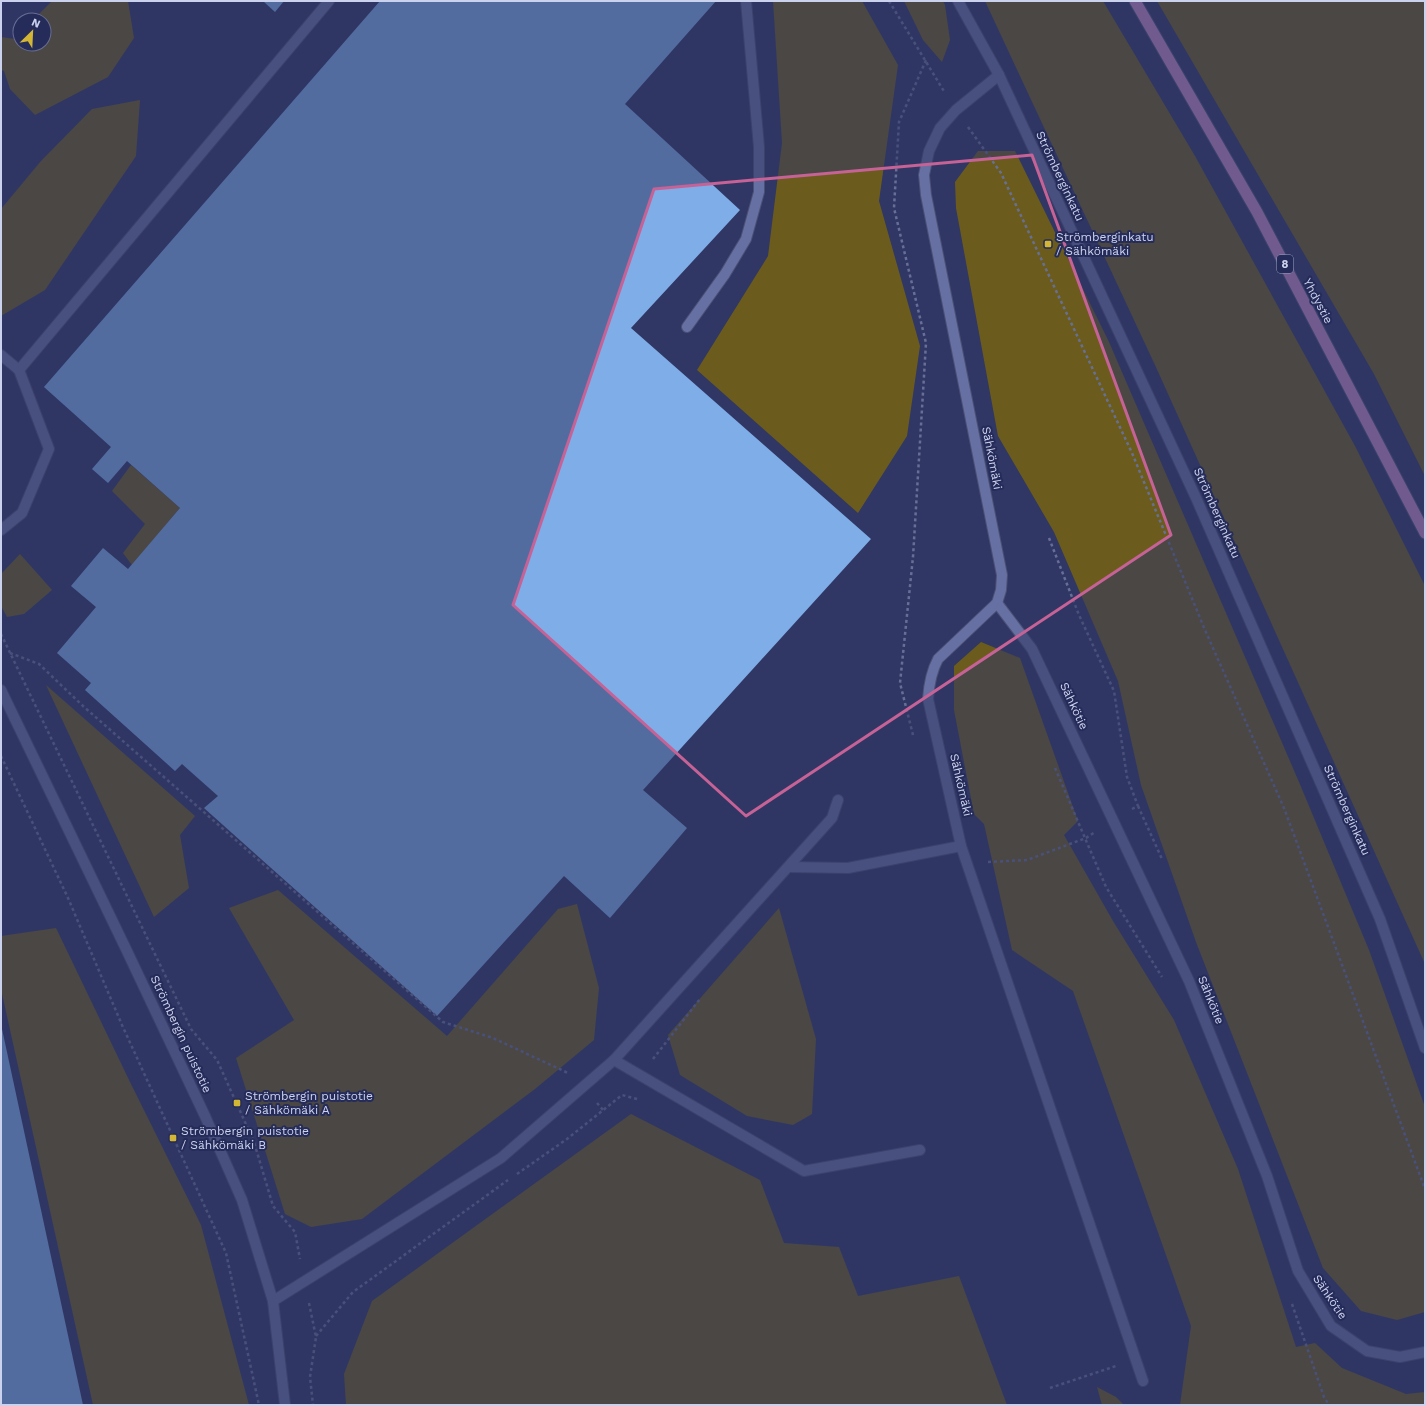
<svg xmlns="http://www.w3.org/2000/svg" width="1426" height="1406" viewBox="0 0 1426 1406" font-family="'Work Sans',sans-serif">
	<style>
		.green { fill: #6b5c1d }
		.building { fill: #7fade8 }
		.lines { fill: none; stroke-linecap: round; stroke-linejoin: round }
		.service-casing { stroke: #4b5076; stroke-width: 12 }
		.minor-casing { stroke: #4b5076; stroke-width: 12 }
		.tertiary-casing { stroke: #4b5076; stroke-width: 12 }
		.trunk-casing { stroke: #4b5076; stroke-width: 13 }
		.path { stroke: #686f96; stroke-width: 2.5; stroke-dasharray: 3 3; stroke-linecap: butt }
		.service { stroke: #6670a2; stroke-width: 10 }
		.minor { stroke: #6670a2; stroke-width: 10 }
		.tertiary { stroke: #6670a2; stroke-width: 10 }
		.trunk { stroke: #c187c0; stroke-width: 11 }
		.marked { fill: none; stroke: #c66296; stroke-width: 3; stroke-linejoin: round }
		.poi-dot { fill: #d4b635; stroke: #262c59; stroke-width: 1.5 }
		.labels { text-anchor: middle; stroke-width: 4; stroke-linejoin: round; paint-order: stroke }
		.shield { fill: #262c59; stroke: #9aa0c1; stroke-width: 1 }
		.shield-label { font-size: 11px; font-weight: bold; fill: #cbd2ee }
		.street-label { font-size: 12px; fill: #cbd2ee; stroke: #262c59 }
		.poi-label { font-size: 12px; fill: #cbd2ee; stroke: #262c59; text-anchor: start }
	</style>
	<rect width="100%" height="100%" fill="#303764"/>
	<g class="green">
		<path d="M52 1H128L134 38 108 77 35 115 10 89 4 71 1 70V37L15 39 20 34V44H44V20H33Z"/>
		<path d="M773 1H862L898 65 879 201 920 346 907 436 858 513 697 370 768 256 782 143Z"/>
		<path d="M904 1H943L945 5 950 40 942 62 923 40Z"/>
		<path d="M985 1H1103L1195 156 1355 446 1425 586V964L1155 365Z"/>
		<path d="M1157 1H1425V476L1374 374Z"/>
		<path d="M140 100 136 156 45 290 1 316V209L41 161 92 109Z"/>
		<path d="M978 151H1015L1109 342 1299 782 1369 950 1425 1107V1312L1397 1320 1361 1311 1323 1268 1196 942 1141 785 1118 681 1054 532 998 436 956 208 955 182Z"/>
		<path d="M131 465 180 508 132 565 123 553 145 524 112 491Z"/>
		<path d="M20 554 52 590 24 614 7 617 1 606V574Z"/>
		<path d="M981 642 1020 658 1078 821 1064 835 1113 921 1174 1020 1238 1169 1296 1347 1315 1343 1342 1368 1406 1394 1425 1392V1405H1180L1191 1326 1073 991 1012 950 984 824 974 814 954 710V666Z"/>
		<path d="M46 685 195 816 180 835 189 888 154 917Z"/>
		<path d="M278 890 447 1036 558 909 577 904 599 988 594 1040 535 1089 362 1219 311 1227 285 1214 236 1058 294 1020 229 908Z"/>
		<path d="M779 908 816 1039 812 1114 793 1125 747 1116 680 1075 668 1035Z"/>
		<path d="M56 928 130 1082 201 1225 249 1405H93L1 989V936Z"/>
		<path d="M631 1114 760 1180 784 1243 839 1247 858 1296 959 1276 1007 1405H346L344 1374 372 1301Z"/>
		<path d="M1097 1387 1116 1397 1124 1405H1102Z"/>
	</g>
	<g class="building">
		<path d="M263 1H284L275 12Z"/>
		<path d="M380 1H716L625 104 740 210 631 328 871 539 643 790 687 828 610 918 564 876 437 1016 204 808 218 796 182 764 175 771 85 690 91 683 57 653 96 607 71 586 103 548 128 569 180 508 127 461 108 483 92 469 111 447 44 387Z"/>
		<path d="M1 1029H2L83 1405H1Z"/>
	</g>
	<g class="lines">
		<defs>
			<g id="service">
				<path d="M687 327 725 274 746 239 759 192V147L746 1"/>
				<path d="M1 355 19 370"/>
				<path d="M1 530 22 513 49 449 19 370 329 1"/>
				<path d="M789 867 848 868 961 846 1143 1381"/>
				<path d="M614 1060 804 1171 920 1150"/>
			</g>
			<g id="minor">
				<path d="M997 603 1032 649 1189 981 1267 1176 1298 1271 1331 1326 1367 1351 1400 1357 1425 1352"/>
				<path d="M961 846 928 699C929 684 931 672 938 659L997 603 1001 590 1002 575 926 195 924 175 929 151 940 128 956 110 999 75"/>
				<path d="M273 1301 501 1158 614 1060 832 818 838 800"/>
			</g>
			<g id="tertiary">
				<path d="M958 1 999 75 1197 500 1380 919 1425 1048"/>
				<path d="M1 690 126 949 205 1116 242 1200 273 1301 285 1405"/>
			</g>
			<path id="trunk" d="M1135 1 1257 212 1425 533"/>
		</defs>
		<use href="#service" class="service-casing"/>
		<use href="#minor" class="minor-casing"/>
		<use href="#tertiary" class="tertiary-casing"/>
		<use href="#trunk" class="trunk-casing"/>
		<g class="path">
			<path d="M889 1 945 93"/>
			<path d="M968 127 1001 173 1132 453 1205 630 1284 808 1425 1189"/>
			<path d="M1049 538 1079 615 1114 691 1127 777 1138 806 1130 810"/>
			<path d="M1 634 191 1029 217 1060 254 1142 273 1206 295 1232 300 1259"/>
			<path d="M10 653 39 664 83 706 443 1022 493 1038 568 1073"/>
			<path d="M913 735 900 683 913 557 926 343 894 208 899 122 926 60"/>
			<path d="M1 756 68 898 122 1025 226 1253 259 1405"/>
			<path d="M1055 768 1106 887 1162 977"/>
			<path d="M1138 806 1162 859"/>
			<path d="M988 862 1027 860 1086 838 1095 832"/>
			<path d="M653 1059 700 999"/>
			<path d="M597 1103 603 1110"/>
			<path d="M517 1174 567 1139 622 1095 637 1099"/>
			<path d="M309 1303 316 1337 310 1377 313 1405"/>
			<path d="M1292 1304 1324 1397 1329 1405"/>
			<path d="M316 1336 353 1292 508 1180"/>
			<path d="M1050 1388 1116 1366"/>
		</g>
		<use href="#service" class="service"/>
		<use href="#minor" class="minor"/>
		<use href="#tertiary" class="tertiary"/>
		<use href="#trunk" class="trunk"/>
	</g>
	<path d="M0 0H1426V1406H0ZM1032 155 1171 535 746 816 513 605 654 189Z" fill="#303764" fill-opacity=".55" fill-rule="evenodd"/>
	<path class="marked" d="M1032 155 1171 535 746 816 513 605 654 189Z"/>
	<g class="poi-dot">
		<rect x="1044" y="240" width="8" height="8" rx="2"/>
		<rect x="233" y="1099" width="8" height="8" rx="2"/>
		<rect x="169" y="1134" width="8" height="8" rx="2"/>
	</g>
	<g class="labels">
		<rect class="shield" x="1277" y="255" width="16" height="18" rx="3"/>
		<g class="shield-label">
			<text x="1285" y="268">8</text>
		</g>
		<g class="street-label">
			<text transform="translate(1060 176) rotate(65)" y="4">Strömberginkatu</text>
			<text transform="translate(1318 301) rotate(62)" y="4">Yhdystie</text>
			<text transform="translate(992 458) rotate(79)" y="4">Sähkömäki</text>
			<text transform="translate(1217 513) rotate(66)" y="4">Strömberginkatu</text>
			<text transform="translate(1074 706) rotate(65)" y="4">Sähkötie</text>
			<text transform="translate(961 785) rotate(77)" y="4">Sähkömäki</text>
			<text transform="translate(1347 810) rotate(66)" y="4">Strömberginkatu</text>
			<text transform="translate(1211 1000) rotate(68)" y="4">Sähkötie</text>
			<text transform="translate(181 1034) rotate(65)" y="4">Strömbergin puistotie</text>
			<text transform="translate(1330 1297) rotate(56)" y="4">Sähkötie</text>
		</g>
		<g class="poi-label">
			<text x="1056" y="241">Strömberginkatu<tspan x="1056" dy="14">/ Sähkömäki</tspan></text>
			<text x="245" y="1100">Strömbergin puistotie<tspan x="245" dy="14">/ Sähkömäki A</tspan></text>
			<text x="181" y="1135">Strömbergin puistotie<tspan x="181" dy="14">/ Sähkömäki B</tspan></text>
		</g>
	</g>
	<rect width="1426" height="1406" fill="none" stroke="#cbd2ee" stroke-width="4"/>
	<g transform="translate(32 32) rotate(24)"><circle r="19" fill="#262c59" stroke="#686e95"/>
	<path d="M0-3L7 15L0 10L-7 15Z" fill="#d4b635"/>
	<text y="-6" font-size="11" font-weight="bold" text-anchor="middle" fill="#cbd2ee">N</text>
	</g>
</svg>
